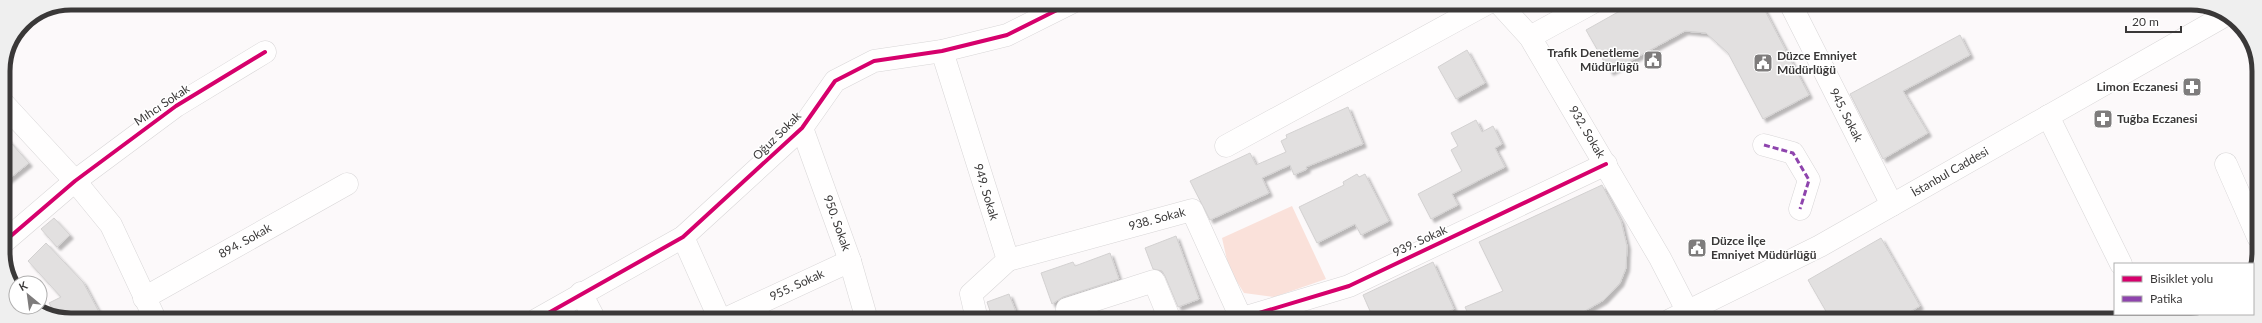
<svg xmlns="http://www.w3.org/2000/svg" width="2262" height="323" viewBox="0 0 2262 323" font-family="Lato,sans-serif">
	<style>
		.green { fill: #fae1da }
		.building { fill: #e2e0e0; stroke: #d3d1d1; filter: url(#shadow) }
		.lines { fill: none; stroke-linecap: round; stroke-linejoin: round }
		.minor-casing { stroke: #d8d6d7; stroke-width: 23 }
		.major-casing { stroke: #d8d6d7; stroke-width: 23 }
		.minor { stroke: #fffefe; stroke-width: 22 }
		.major { stroke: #fffefe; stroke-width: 22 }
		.quiet { stroke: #8e44ad; stroke-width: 3; stroke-dasharray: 6 3; stroke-linecap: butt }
		.cycleway-casing { stroke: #fff; stroke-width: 6 }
		.cycleway { stroke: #d6006c; stroke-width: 4 }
		.labels { text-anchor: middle; stroke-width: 3; stroke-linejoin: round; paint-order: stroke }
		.poi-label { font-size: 12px; font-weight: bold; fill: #3a3838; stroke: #fff; text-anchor: start }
		.street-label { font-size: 12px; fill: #3a3838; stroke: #fff }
		.rim { fill: none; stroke: #3a3838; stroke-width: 5 }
	</style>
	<defs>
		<filter id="shadow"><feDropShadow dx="3.5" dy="3.5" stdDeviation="1" flood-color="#0004"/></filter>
	</defs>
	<rect width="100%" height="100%" fill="#fcf9fa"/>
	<path class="green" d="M1292 206 1326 279 1274 297 1244 293 1229 269 1222 238Z"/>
	<g class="building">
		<path d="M1634 3H1761L1809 95 1763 119 1728 53 1706 33 1685 31 1610 72 1586 30Z"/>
		<path d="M1960 35 1970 55 1903 91 1928 133 1883 159 1850 94Z"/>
		<path d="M1467 50 1485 83 1456 99 1438 67Z"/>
		<path d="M1348 107 1363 144 1306 167 1307 169 1294 175 1290 165 1262 178 1269 193 1210 220 1190 181 1250 153 1256 165 1286 152 1281 141 1287 138 1286 135Z"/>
		<path d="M1476 120 1482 132 1493 126 1502 144 1495 148 1505 167 1452 194 1458 205 1431 219 1418 194 1462 171 1451 150 1458 146 1451 133Z"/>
		<path d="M4 135 29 163 4 183Z"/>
		<path d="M1357 174 1359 177 1365 174 1389 221 1361 235 1355 224 1317 243 1299 207 1344 185 1343 182Z"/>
		<path d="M1602 185 1621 221 1627 246 1626 268 1620 283 1604 300 1569 320H1471L1465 307 1503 291 1479 242Z"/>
		<path d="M54 218 70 235 57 247 41 229Z"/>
		<path d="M1176 236 1199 299 1178 307 1165 276 1162 271 1153 269 1145 248Z"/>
		<path d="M1881 238 1920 306 1896 320H1831L1808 280Z"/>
		<path d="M46 243 83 282 99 312 85 319H62L57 317 49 303 61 297 28 261Z"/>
		<path d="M1110 253 1119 279 1063 297 1052 304 1041 273 1073 262 1075 266Z"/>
		<path d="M1433 262 1454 309 1431 320H1374L1363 295Z"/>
		<path d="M1009 294 1019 320H993L987 302Z"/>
	</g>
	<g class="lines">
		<defs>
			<g id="minor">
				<path d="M1499 3 1530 37 1660 258 1692 320"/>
				<path d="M1790 3 1892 205"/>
				<path d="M1530 37 1592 3"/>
				<path d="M942 51 1008 260 971 294 977 320"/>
				<path d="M3 103 75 181 111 225 155 319"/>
				<path d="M2048 116 2121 264"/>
				<path d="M802 128 850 261 867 320"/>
				<path d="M1764 145 1793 153 1809 180 1800 209"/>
				<path d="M1226 146 1488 3"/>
				<path d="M2226 164 2258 237"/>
				<path d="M683 237 720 320"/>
				<path d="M5 241 75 181 176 106 265 52"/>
				<path d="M1008 260 1192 210 1241 318"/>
				<path d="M581 293 595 320"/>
				<path d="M144 298 347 184"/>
				<path d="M1067 309 1154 281 1170 320"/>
				<path d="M2145 314 2148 320"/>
				<path d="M536 320 683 237 802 128 835 81 874 61 942 51 1007 35 1071 3"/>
				<path d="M723 320 850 261"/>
				<path d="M1236 320 1349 286 1606 164"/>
			</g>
			<path id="major" d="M1670 320 1820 246 2226 15"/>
		</defs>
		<use href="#minor" class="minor-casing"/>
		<use href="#major" class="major-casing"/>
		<use href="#minor" class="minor"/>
		<use href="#major" class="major"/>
		<path class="quiet" d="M1764 145 1793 153 1809 180 1800 209"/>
		<defs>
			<g id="cycleway">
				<path d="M5 241 75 181 176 106 265 52"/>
				<path d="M536 320 683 237 802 128 835 81 874 61 942 51 1007 35 1071 3"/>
				<path d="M1236 320 1349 286 1606 164"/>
			</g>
		</defs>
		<use href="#cycleway" class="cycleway-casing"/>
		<use href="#cycleway" class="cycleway"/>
	</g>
	<defs>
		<symbol id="civic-square" viewBox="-11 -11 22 22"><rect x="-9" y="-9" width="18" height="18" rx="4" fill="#7e7c7c" stroke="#fff"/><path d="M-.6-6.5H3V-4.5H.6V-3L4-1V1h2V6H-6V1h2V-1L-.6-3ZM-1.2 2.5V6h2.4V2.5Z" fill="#fff"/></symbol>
		<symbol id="pharmacy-square" viewBox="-11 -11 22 22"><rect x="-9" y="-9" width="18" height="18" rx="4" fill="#7e7c7c" stroke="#fff"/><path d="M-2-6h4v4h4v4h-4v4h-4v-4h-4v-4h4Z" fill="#fff"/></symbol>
	</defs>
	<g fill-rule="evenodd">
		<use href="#civic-square" x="1642" y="49" width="22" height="22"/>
		<use href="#civic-square" x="1752" y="52" width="22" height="22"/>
		<use href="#pharmacy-square" x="2181" y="76" width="22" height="22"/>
		<use href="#pharmacy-square" x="2092" y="108" width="22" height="22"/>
		<use href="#civic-square" x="1686" y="237" width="22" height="22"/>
	</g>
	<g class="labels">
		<g class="poi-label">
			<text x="1639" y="57" text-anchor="end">Trafik Denetleme<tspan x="1639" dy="14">Müdürlüğü</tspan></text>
			<text x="1777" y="60">Düzce Emniyet<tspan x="1777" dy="14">Müdürlüğü</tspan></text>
			<text x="2178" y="91" text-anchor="end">Limon Eczanesi</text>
			<text x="2117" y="123">Tuğba Eczanesi</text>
			<text x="1711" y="245">Düzce İlçe<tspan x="1711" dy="14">Emniyet Müdürlüğü</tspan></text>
		</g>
		<g class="street-label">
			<text transform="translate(162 105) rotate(-34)" y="4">Mıhcı Sokak</text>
			<text transform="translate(1846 115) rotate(63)" y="4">945. Sokak</text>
			<text transform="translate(1587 132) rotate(59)" y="4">932. Sokak</text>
			<text transform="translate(777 136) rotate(-45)" y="4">Oğuz Sokak</text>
			<text transform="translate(1950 172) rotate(-30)" y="4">İstanbul Caddesi</text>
			<text transform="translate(986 192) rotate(73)" y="4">949. Sokak</text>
			<text transform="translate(1157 219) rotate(-15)" y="4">938. Sokak</text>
			<text transform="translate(837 223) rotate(70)" y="4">950. Sokak</text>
			<text transform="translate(245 241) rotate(-29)" y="4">894. Sokak</text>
			<text transform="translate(1420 241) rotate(-25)" y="4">939. Sokak</text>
			<text transform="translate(797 285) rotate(-25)" y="4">955. Sokak</text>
		</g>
	</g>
	<path d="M0 0H2262V323H0ZM71 10H2191A61 61 0 0 1 2252 71V252A61 61 0 0 1 2191 313H71A61 61 0 0 1 10 252V71A61 61 0 0 1 71 10Z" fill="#efefef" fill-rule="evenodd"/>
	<path class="rim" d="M71 10H2191A61 61 0 0 1 2252 71V252A61 61 0 0 1 2191 313H71A61 61 0 0 1 10 252V71A61 61 0 0 1 71 10Z"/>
	<rect x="2114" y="263" width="140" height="52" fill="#ffffff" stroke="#b0afaf"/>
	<rect x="2122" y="276" width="20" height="6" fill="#d6006c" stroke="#b0afaf"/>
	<text x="2150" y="283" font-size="12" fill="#3a3838">Bisiklet yolu</text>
	<rect x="2122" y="296" width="20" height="6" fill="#8e44ad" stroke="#b0afaf"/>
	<text x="2150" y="303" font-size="12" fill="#3a3838">Patika</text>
	<g transform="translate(28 295) rotate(331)"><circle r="19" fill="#ffffff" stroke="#b0afaf"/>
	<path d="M0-3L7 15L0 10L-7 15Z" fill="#7e7c7c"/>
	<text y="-6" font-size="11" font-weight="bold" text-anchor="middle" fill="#3a3838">K</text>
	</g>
	<path d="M2126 26v6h55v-6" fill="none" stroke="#3a3838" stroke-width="2"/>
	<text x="2132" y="26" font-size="12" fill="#3a3838" stroke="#ffffff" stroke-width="3" paint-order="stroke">20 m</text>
</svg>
